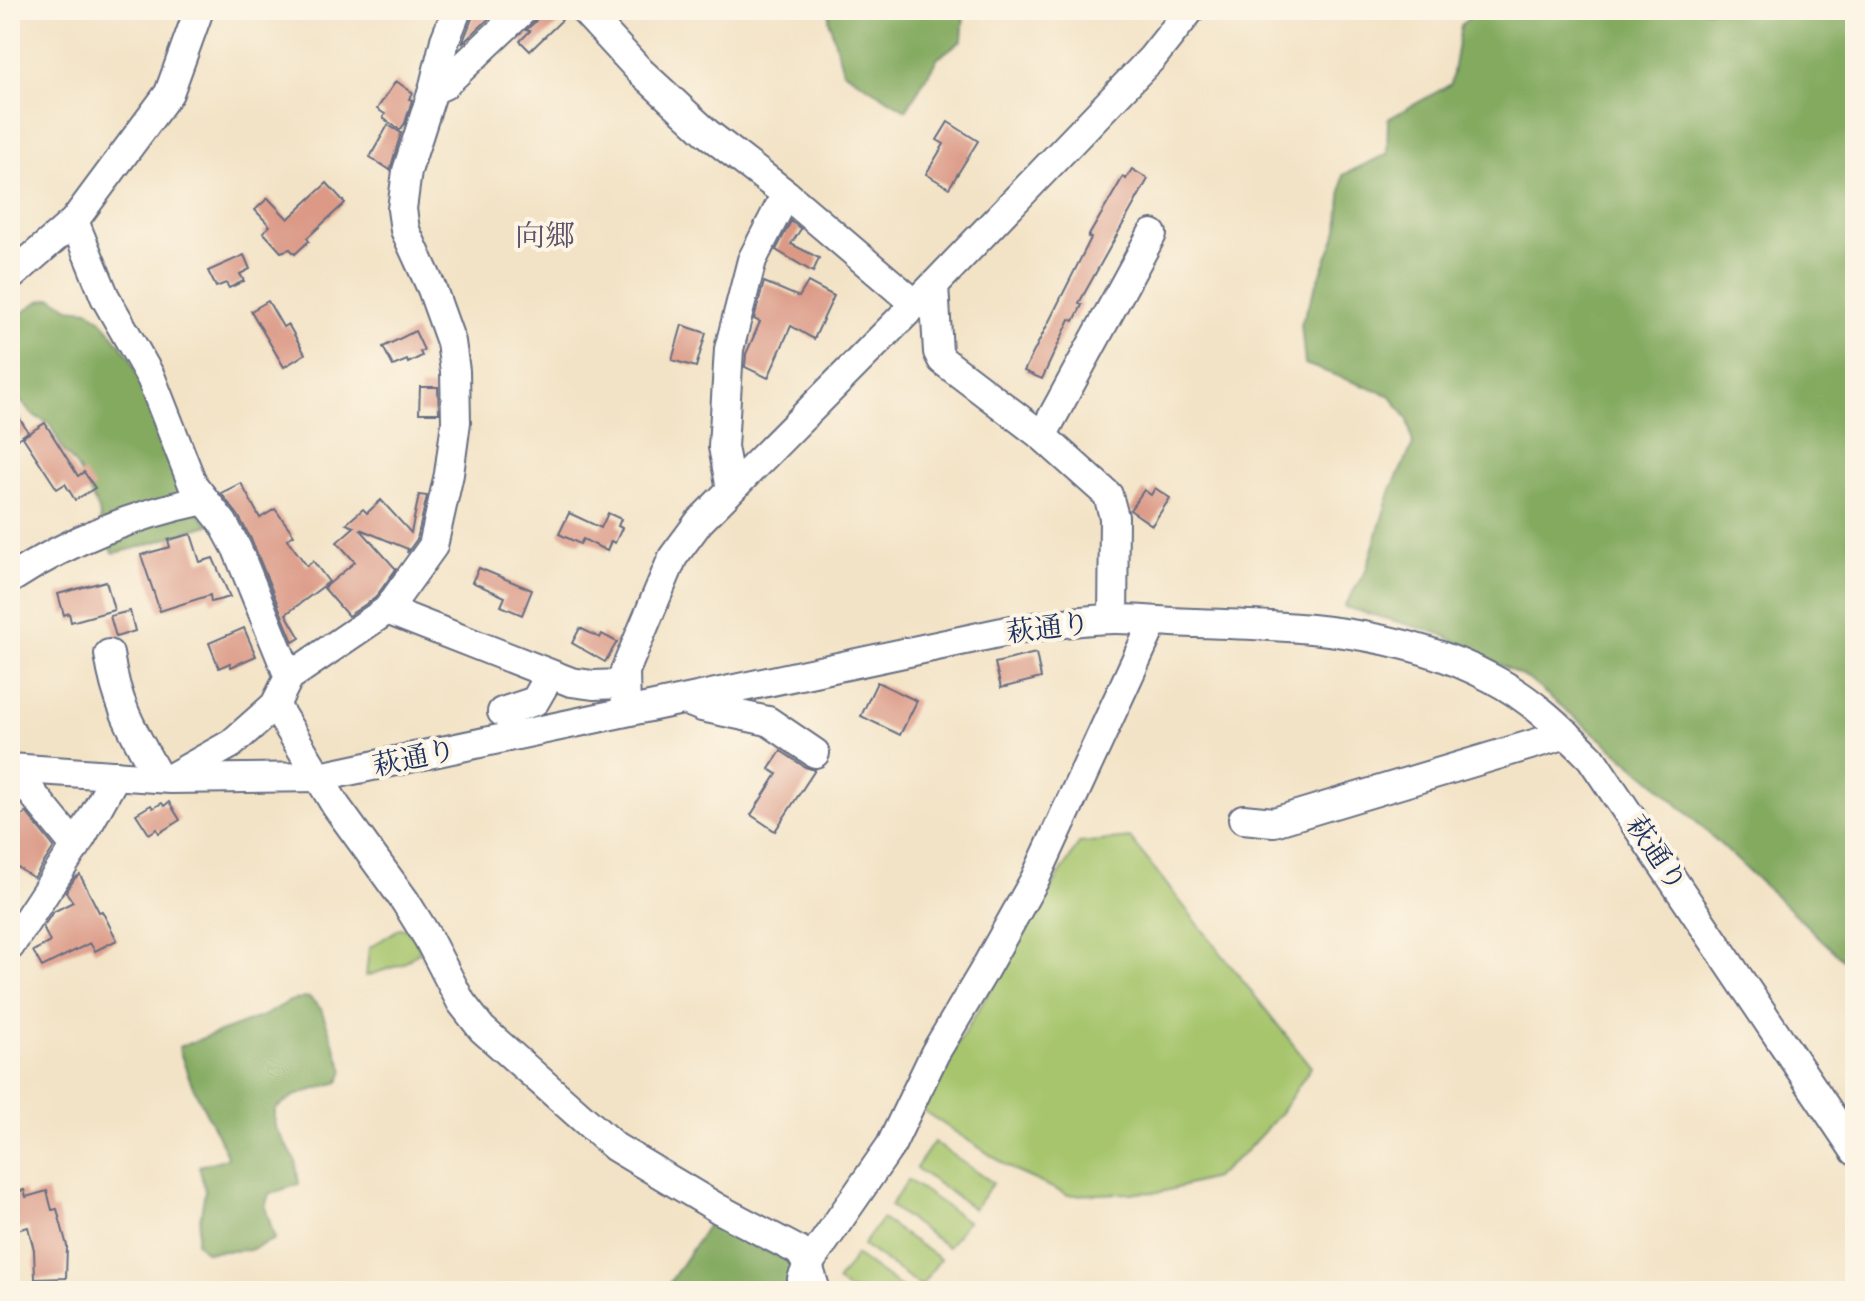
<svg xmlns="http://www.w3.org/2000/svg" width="1865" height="1301" viewBox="0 0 1865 1301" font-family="'Libre Caslon Text','Noto Serif JP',serif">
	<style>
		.green { fill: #a6c56c; stroke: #607a65; stroke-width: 2 }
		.forest { fill: #84aa60; stroke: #506c5f; stroke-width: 2 }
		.building { fill: #db9986 }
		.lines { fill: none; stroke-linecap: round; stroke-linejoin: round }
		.minor-casing { stroke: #676e82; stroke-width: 32 }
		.minor { stroke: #fff; stroke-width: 28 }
		.labels { text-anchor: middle; stroke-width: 8; stroke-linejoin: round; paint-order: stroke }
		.street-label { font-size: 28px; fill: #1b2f5e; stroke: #fcf5e5 }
		.neighbourhood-label { font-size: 30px; fill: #5e546c; stroke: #fcf5e5 }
	</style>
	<rect width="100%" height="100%" fill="#fcf5e5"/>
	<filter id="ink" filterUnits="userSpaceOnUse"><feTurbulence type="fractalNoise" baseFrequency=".0125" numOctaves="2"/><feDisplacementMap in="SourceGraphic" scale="16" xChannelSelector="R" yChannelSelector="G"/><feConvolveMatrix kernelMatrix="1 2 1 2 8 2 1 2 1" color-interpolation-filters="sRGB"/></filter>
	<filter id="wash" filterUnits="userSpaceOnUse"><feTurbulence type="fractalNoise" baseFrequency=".006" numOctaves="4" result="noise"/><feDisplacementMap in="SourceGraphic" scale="32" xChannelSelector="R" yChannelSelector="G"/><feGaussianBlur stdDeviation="1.8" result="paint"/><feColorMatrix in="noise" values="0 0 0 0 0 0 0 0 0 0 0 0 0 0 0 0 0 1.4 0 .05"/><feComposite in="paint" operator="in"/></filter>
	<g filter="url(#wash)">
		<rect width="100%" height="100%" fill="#f3e3c6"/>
		<g class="green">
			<path d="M1130 838 1311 1067 1280 1114 1247 1150 1214 1178 1161 1192 1068 1195 1015 1171 919 1108 1079 843Z"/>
			<path d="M400 928 412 930 422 949 403 964 366 976 369 948Z"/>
			<path d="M934 1142 993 1183 974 1209 916 1168Z"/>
			<path d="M908 1180 967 1221 948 1247 890 1206Z"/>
			<path d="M882 1219 940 1259 921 1286 863 1245Z"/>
			<path d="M856 1255 906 1291H850L837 1282Z"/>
		</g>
		<g class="forest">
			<path d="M830 10H970L964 15 962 40 938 58 906 110 843 71 829 20Z"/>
			<path d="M1478 10H1855V971L1655 783 1528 679 1441 634 1344 607 1366 570 1391 489 1413 445 1408 420 1391 396 1305 364 1301 324 1338 230 1343 175 1387 154 1388 119 1451 84 1461 25Z"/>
			<path d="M53 298 69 308 89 310 102 321 130 357 176 463 181 494 209 525C176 534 147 547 114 553L103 539 99 511 77 467 64 451 50 424 33 415 18 398 10 397V318C31 313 28 301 53 298Z"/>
			<path d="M309 997 321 1009 344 1071 339 1082 294 1096 275 1109V1127L295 1159 299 1184 269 1194 265 1207 275 1239 250 1250 206 1252 196 1243 205 1191 199 1166 228 1158C213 1121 188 1086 179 1047L263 1016 290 1001Z"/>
			<path d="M711 1220 756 1247 786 1259 793 1268 784 1291H664Z"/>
		</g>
		<g id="blocks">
			<g class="building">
				<path d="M474 10H498L462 44 473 16Z"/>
				<path d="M540 10 546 16 553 10 562 20 530 51 520 41 530 31 526 30 535 22Z"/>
				<path d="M396 81 413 93 409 99 412 100 405 123 400 130 383 118 385 114 377 109Z"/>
				<path d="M948 122 978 141 949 188 926 174 944 144 937 140Z"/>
				<path d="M388 125 401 133 390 170 370 157Z"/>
				<path d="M1132 169 1148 179 1079 303 1082 305 1074 321 1070 319 1042 379 1024 371 1091 238 1088 237 1123 177 1126 179Z"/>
				<path d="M327 183 345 203 307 238 309 241 295 254 290 249 281 252 263 232 270 226 255 210 268 198 288 219Z"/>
				<path d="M791 221 801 229 791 244 819 258 813 272 776 250Z"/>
				<path d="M244 255 250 269 240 274 244 281 229 288 226 283 216 287 208 271Z"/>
				<path d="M764 282 799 297 808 282 834 296 814 339 791 326 768 378 745 367 746 354 760 322 754 319Z"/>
				<path d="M268 301 283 327 288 324 305 354 284 367 251 311Z"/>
				<path d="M682 325 706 333 696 367 672 360Z"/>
				<path d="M415 331 424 350 420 352 422 356 408 363 407 360 393 366 383 347Z"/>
				<path d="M420 387H438L439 413H419Z"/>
				<path d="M10 403 28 432 10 444Z"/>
				<path d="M45 423 78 476 84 472 95 488 75 500 65 484 57 489 23 437Z"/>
				<path d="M241 483 260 518 275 509 294 535 287 539 307 566 313 561 329 582 286 614 300 638 293 642 252 541 238 515 221 493Z"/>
				<path d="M1155 488 1170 498 1152 525 1130 510 1144 490 1151 495Z"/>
				<path d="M419 495 427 496 417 539 407 553 408 549 360 529 396 569 375 598 348 616 324 588 355 562 337 542 354 527 346 524 363 509 367 513 381 500 411 533Z"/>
				<path d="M569 513 601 528 608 513 621 519 618 526 622 528 615 543 611 541 607 551 583 539 580 544 559 534Z"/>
				<path d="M191 534 200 562 213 558 230 597 211 602 210 595 160 611 141 555 170 547 168 540Z"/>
				<path d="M479 568 532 590 522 615 501 606 505 597 472 582Z"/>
				<path d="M106 581 114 610 71 622 69 613 64 615 58 594Z"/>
				<path d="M130 611 135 631 116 637 110 616Z"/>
				<path d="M244 628 256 656 231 667 230 663 219 668 209 643Z"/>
				<path d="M580 628 600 638 602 634 617 642 605 662 572 643Z"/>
				<path d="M1036 653 1041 678 1001 688 995 663Z"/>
				<path d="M877 682 917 701 900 735 861 716Z"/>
				<path d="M781 751 805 767 815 770 775 831 751 815 777 774 769 769Z"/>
				<path d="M169 802 180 820 159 833 157 829 149 834 136 814 151 805 153 808 162 803 164 806Z"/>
				<path d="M10 809 19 819 26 812 54 847 34 878 10 863Z"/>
				<path d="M80 875 99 912 102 911 117 940 95 951 90 943 42 967 33 951 50 942 43 927 53 912 73 902 66 892 75 878Z"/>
				<path d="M24 1190 26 1197 47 1191 52 1210 57 1209 67 1246 66 1278 35 1279 34 1250 28 1227 10 1232V1194Z"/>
			</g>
		</g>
	</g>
	<g filter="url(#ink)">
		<use href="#blocks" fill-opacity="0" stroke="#676e82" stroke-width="2"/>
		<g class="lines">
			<defs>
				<g id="minor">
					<path d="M584 10 640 71 707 133 786 194 914 303"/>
					<path d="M433 90 445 40 457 10"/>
					<path d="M74 221 105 297 151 378 193 485 223 523 237 549 289 677"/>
					<path d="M10 277 74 221 169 93 199 10"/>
					<path d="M934 285 938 352 942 360 1042 436 1108 495 1114 517 1113 619"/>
					<path d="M1042 436 1152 234"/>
					<path d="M731 489 723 447 729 349 752 260 786 194"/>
					<path d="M10 579C72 539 133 515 204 500"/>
					<path d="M387 610 571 682 593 685 624 684"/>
					<path d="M109 654C117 707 134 733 159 778"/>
					<path d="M687 701 702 707 768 721 815 753"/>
					<path d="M275 705 336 806 405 901 428 938 461 1002 482 1029 615 1147 719 1209 799 1251 808 1265 816 1291"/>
					<path d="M626 711 625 671 673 557 699 522 934 285 1152 58 1190 10"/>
					<path d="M502 712 535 701 550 675"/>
					<path d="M10 768 170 779 320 777 1012 630C1045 626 1081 619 1115 619 1141 619 1168 622 1194 623 1295 626 1400 629 1491 678 1530 698 1560 727 1591 758L1855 1151"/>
					<path d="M21 769 32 793 76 847"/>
					<path d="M174 776 231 744 275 705 289 677 387 610 433 546 449 474 456 422 455 371 451 342 432 289 405 230 402 209 407 171 433 90 444 85 523 10"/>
					<path d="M1243 819 1274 822 1567 734"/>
					<path d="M10 946 81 838 116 775"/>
					<path d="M802 1279 808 1265 891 1145 935 1053 982 974 1035 879 1154 621"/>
				</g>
			</defs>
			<use href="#minor" class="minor-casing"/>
			<use href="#minor" class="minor"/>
		</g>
	</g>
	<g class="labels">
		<g class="street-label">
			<text transform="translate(1048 627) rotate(-7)" y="10">萩通り</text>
			<text transform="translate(414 757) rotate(-12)" y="10">萩通り</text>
			<text transform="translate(1657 853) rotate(56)" y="10">萩通り</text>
		</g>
		<g class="neighbourhood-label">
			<text x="545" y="246">向郷</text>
		</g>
	</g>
	<rect width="1865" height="1301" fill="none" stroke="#fcf5e5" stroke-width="40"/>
</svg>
